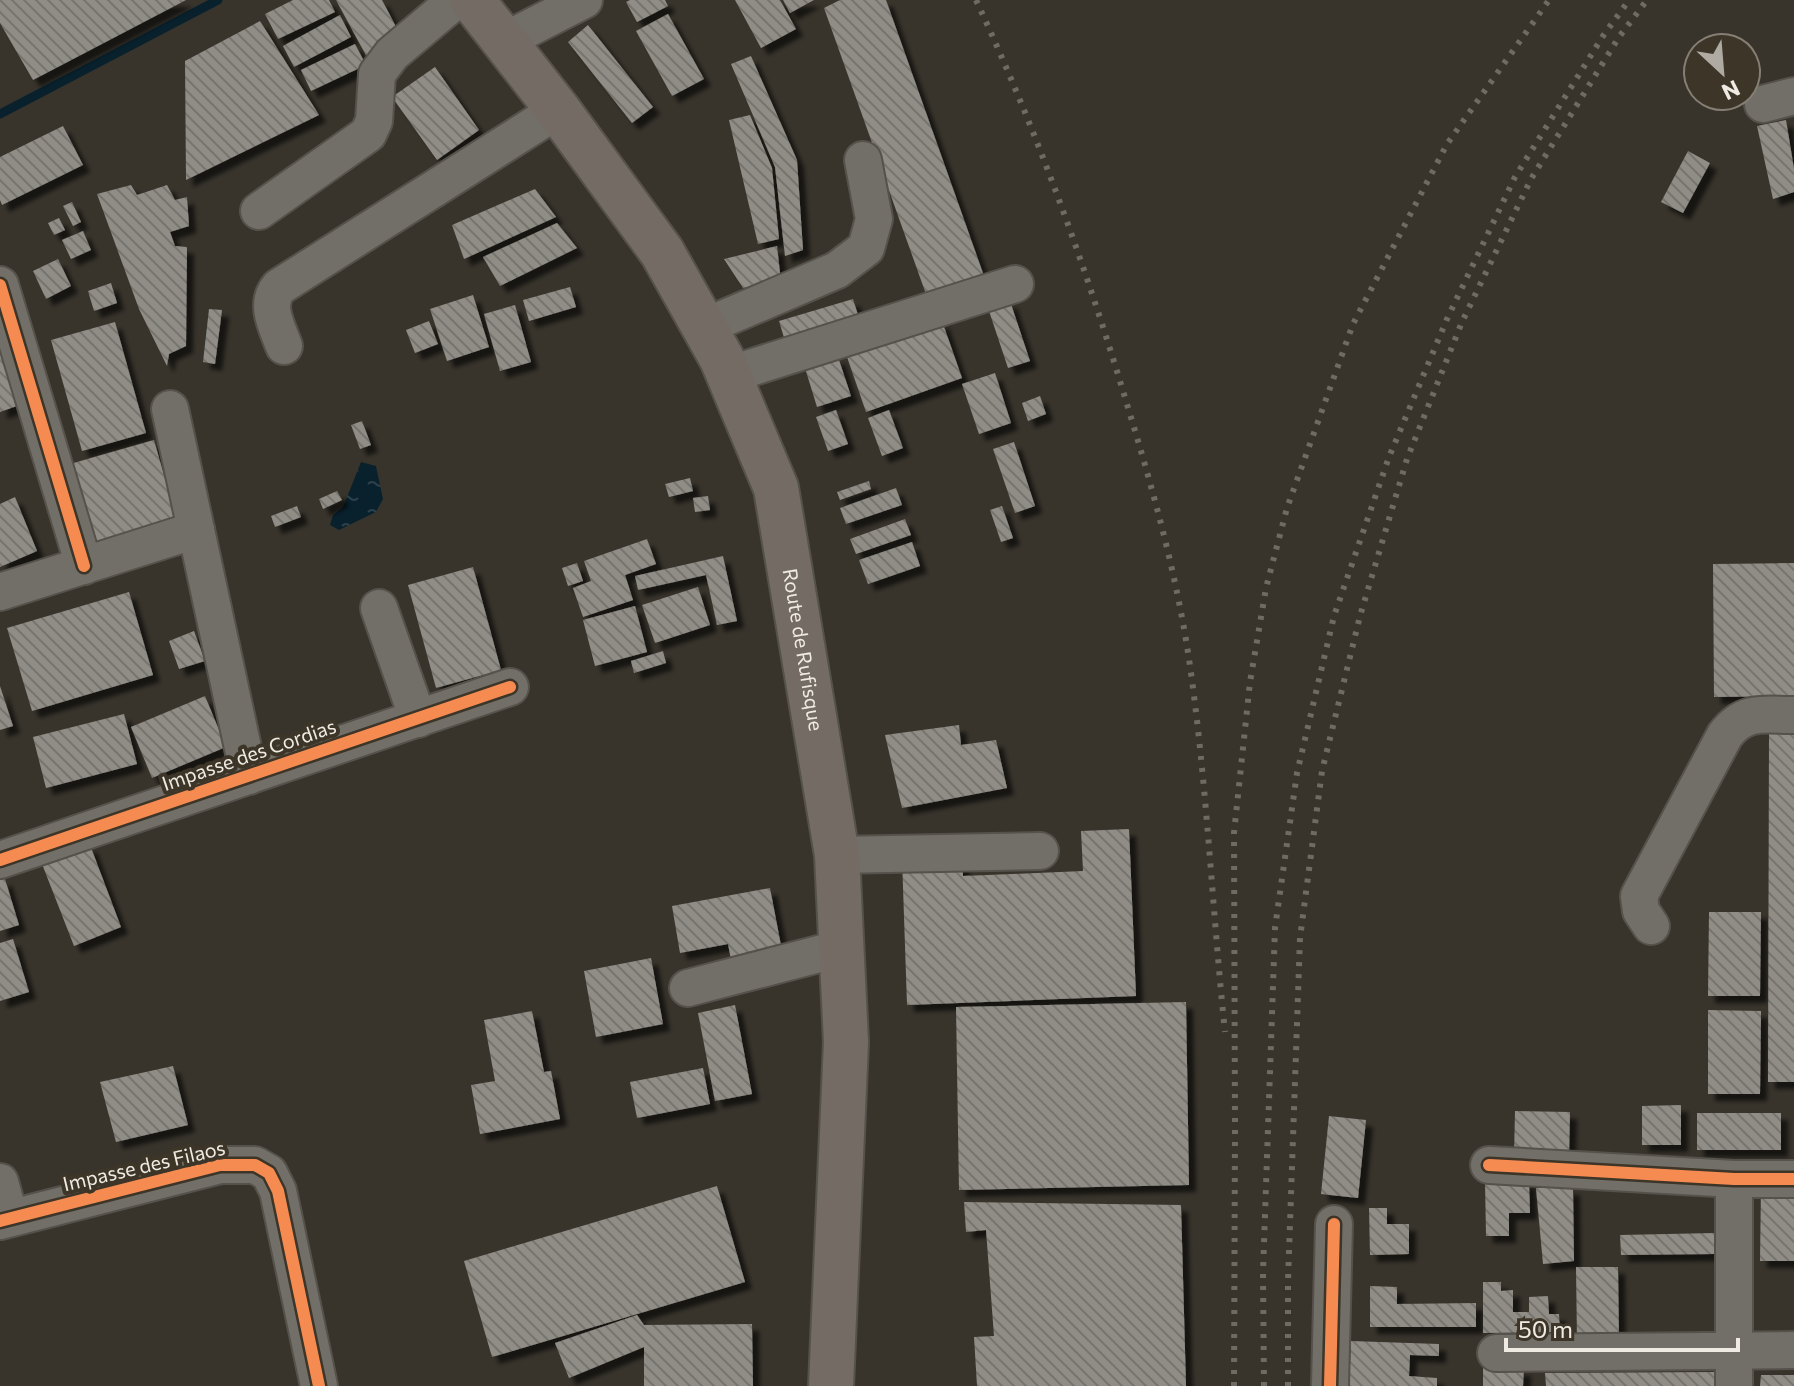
<svg xmlns="http://www.w3.org/2000/svg" width="1794" height="1386" viewBox="0 0 1794 1386" font-family="Commissioner,sans-serif">
	<style>
		.water { fill: url(#water-ripples) }
		.lines { fill: none; stroke-linecap: round; stroke-linejoin: round }
		.stream { stroke: #08212d; stroke-width: 9 }
		.building { fill: url(#building-back-hatch); filter: url(#shadow) }
		.minor-casing { stroke: #55514b; stroke-width: 40 }
		.major-casing { stroke: #55514b; stroke-width: 48 }
		.minor { stroke: #726f68; stroke-width: 36 }
		.major { stroke: #746b65; stroke-width: 44 }
		.rail { stroke: #6e6a64; stroke-width: 6; stroke-dasharray: 4 8; stroke-linecap: butt }
		.cycleway-casing { stroke: #3c3528; stroke-width: 17 }
		.cycleway { stroke: #f68b52; stroke-width: 12 }
		.labels { text-anchor: middle; stroke-width: 8; stroke-linejoin: round; paint-order: stroke }
		.street-label { font-size: 20px; fill: #efebe3; stroke: #3c3528 }
	</style>
	<defs>
		<pattern id="water-ripples" width="26" height="14" patternUnits="userSpaceOnUse" patternTransform="scale(2)"><rect width="26" height="14" fill="#08212d"/><path d="M2 4q2-2 4 0t4 0M15 11q2-2 4 0t4 0" fill="none" stroke="#2c414b"/></pattern>
		<pattern id="building-back-hatch" width="6" height="6" patternUnits="userSpaceOnUse" patternTransform="scale(2)"><rect width="6" height="6" fill="#908d86"/><path d="M-1 5l2 2M0 0l6 6M5-1l2 2" fill="none" stroke="#77746f"/></pattern>
		<filter id="shadow"><feDropShadow dx="7" dy="7" stdDeviation="2" flood-color="#0009"/></filter>
	</defs>
	<rect width="100%" height="100%" fill="#38342c"/>
	<path class="water" d="M361 462 376 466 383 499 376 512 339 530 330 525 333 515 343 507Z"/>
	<g class="lines">
		<path class="stream" d="M0 114 218 0"/>
	</g>
	<g class="building">
		<path d="M0 0H186L33 80 0 23Z"/>
		<path d="M293 0H329L335 12 278 39 265 14Z"/>
		<path d="M336 0H382L403 40 368 59Z"/>
		<path d="M630 0H665L668 6 637 22 626 2Z"/>
		<path d="M735 0H780L796 29 761 48Z"/>
		<path d="M783 0H814L790 13Z"/>
		<path d="M840 0H886L984 276 927 297 824 8Z"/>
		<path d="M668 14 704 79 672 96 636 31Z"/>
		<path d="M340 15 351 37 294 67 283 46Z"/>
		<path d="M260 21 319 115 186 180 185 61Z"/>
		<path d="M588 25 653 107 632 123 568 42Z"/>
		<path d="M355 44 366 65 311 91 301 70Z"/>
		<path d="M751 56 797 160 803 250 785 256 775 167 731 64Z"/>
		<path d="M435 67 479 130 437 160 392 97Z"/>
		<path d="M750 115 772 168 779 239 758 244 729 120Z"/>
		<path d="M1786 120 1794 169V192L1773 199 1757 126Z"/>
		<path d="M63 126 83 165 2 205 0 200V157Z"/>
		<path d="M1688 151 1710 163 1683 213 1661 202Z"/>
		<path d="M131 185 137 195 167 185 175 200 187 197 189 226 170 232 175 246 187 247 186 346 169 354 167 366 139 309 97 194Z"/>
		<path d="M535 189 556 217 464 259 452 225Z"/>
		<path d="M72 202 81 222 73 226 63 206Z"/>
		<path d="M59 218 65 230 54 235 48 223Z"/>
		<path d="M557 223 577 248 500 286 483 257Z"/>
		<path d="M83 231 91 250 71 259 62 240Z"/>
		<path d="M777 246 781 282 743 288 724 259Z"/>
		<path d="M58 259 71 286 46 299 33 271Z"/>
		<path d="M111 283 117 303 94 311 88 291Z"/>
		<path d="M570 287 576 307 529 321 523 300Z"/>
		<path d="M473 295 489 347 447 361 430 309Z"/>
		<path d="M853 299 862 328 788 351 779 321Z"/>
		<path d="M1010 301 1030 361 1008 368 988 308Z"/>
		<path d="M515 305 531 362 500 371 484 314Z"/>
		<path d="M209 309 222 310 215 364 203 362Z"/>
		<path d="M0 321 28 402 0 412Z"/>
		<path d="M429 321 438 344 415 353 406 330Z"/>
		<path d="M942 321 962 378 866 412 846 354Z"/>
		<path d="M115 322 146 433 82 451 51 340Z"/>
		<path d="M838 357 851 396 817 407 805 368Z"/>
		<path d="M995 373 1011 423 979 434 962 384Z"/>
		<path d="M1040 396 1046 414 1028 421 1022 403Z"/>
		<path d="M836 410 848 444 828 451 816 417Z"/>
		<path d="M889 410 903 448 882 456 868 418Z"/>
		<path d="M362 421 371 445 360 449 351 425Z"/>
		<path d="M154 440 180 532 89 557 63 466Z"/>
		<path d="M1014 442 1035 506 1015 513 993 449Z"/>
		<path d="M690 478 693 491 669 497 665 484Z"/>
		<path d="M869 481 871 489 840 500 837 492Z"/>
		<path d="M896 488 902 505 846 524 840 508Z"/>
		<path d="M337 491 342 500 323 509 319 499Z"/>
		<path d="M708 496 710 510 695 512 693 498Z"/>
		<path d="M15 497 37 551 0 567V504Z"/>
		<path d="M297 506 301 517 275 527 271 516Z"/>
		<path d="M1002 506 1013 538 1001 542 990 510Z"/>
		<path d="M905 519 911 535 856 554 850 539Z"/>
		<path d="M647 539 656 564 625 575 633 600 583 617 573 588 591 581 584 561Z"/>
		<path d="M912 542 920 566 868 584 859 560Z"/>
		<path d="M723 556 737 621 717 625 706 575 638 590 635 576Z"/>
		<path d="M577 563 583 581 568 586 562 568Z"/>
		<path d="M1794 563V696L1714 697 1713 564Z"/>
		<path d="M473 567 501 670 436 688 408 585Z"/>
		<path d="M698 587 710 625 655 643 642 605Z"/>
		<path d="M129 592 153 675 32 711 7 628Z"/>
		<path d="M635 606 647 652 595 666 583 620Z"/>
		<path d="M194 631 205 661 179 669 169 641Z"/>
		<path d="M663 651 666 663 634 673 631 661Z"/>
		<path d="M0 686 13 726 0 730Z"/>
		<path d="M205 696 226 747 152 778 131 727Z"/>
		<path d="M124 714 137 764 46 788 33 737Z"/>
		<path d="M959 725 961 745 996 740 1007 788 902 808 885 735Z"/>
		<path d="M1769 732H1794V1082H1768Z"/>
		<path d="M1129 829 1136 996 907 1005 902 858 962 856 963 876 1083 871 1081 831Z"/>
		<path d="M90 845 121 927 74 946 42 864Z"/>
		<path d="M5 879 19 925 0 931V880Z"/>
		<path d="M770 888 783 956 732 965 728 944 680 953 672 906Z"/>
		<path d="M1709 912H1761L1760 996H1708Z"/>
		<path d="M13 939 29 992 0 1001V943Z"/>
		<path d="M651 958 663 1024 596 1037 584 971Z"/>
		<path d="M1186 1002 1189 1185 959 1190 956 1007Z"/>
		<path d="M735 1005 752 1094 715 1101 698 1013Z"/>
		<path d="M1708 1010 1761 1011 1760 1094H1708Z"/>
		<path d="M532 1011 544 1072 551 1071 560 1119 480 1134 471 1085 495 1081 484 1020Z"/>
		<path d="M173 1066 188 1125 116 1142 100 1082Z"/>
		<path d="M703 1068 710 1104 637 1118 630 1082Z"/>
		<path d="M1681 1105V1145H1642V1106Z"/>
		<path d="M1515 1111 1570 1112 1569 1156H1514Z"/>
		<rect x="1697" y="1113" width="84" height="37"/>
		<path d="M1329 1116 1366 1120 1358 1198 1321 1194Z"/>
		<path d="M1529 1181 1530 1213H1509V1236H1486L1485 1182Z"/>
		<path d="M717 1186 745 1282 492 1357 464 1261Z"/>
		<path d="M1761 1186H1794V1261H1760Z"/>
		<path d="M1536 1188H1573L1574 1261 1543 1264Z"/>
		<path d="M964 1202 1181 1205 1186 1386H977L974 1337 994 1336 986 1230 966 1232Z"/>
		<path d="M1369 1208H1387V1224H1409V1254L1370 1255Z"/>
		<path d="M1714 1233V1254L1621 1255 1620 1235Z"/>
		<path d="M1576 1267H1618L1619 1341 1577 1342Z"/>
		<path d="M1483 1282H1501V1291L1513 1290V1312H1529V1297L1548 1296 1549 1314H1559L1560 1332 1483 1333Z"/>
		<path d="M1370 1286 1397 1287V1304L1476 1303V1327H1370Z"/>
		<path d="M637 1315 644 1325 752 1324 753 1386H644V1347L569 1378 555 1343Z"/>
		<path d="M1351 1341 1439 1344V1356L1410 1355 1409 1376 1437 1378V1386H1349Z"/>
		<path d="M1483 1368 1524 1369 1523 1386H1483Z"/>
		<path d="M1717 1372 1716 1386H1546L1545 1373Z"/>
		<path d="M1761 1375H1794V1386H1760Z"/>
	</g>
	<g class="lines">
		<defs>
			<g id="minor">
				<path d="M504 41 584 0"/>
				<path d="M1763 104 1794 96"/>
				<path d="M259 211 368 134 374 121 377 74 392 54 456 0"/>
				<path d="M0 285 84 566"/>
				<path d="M704 327 837 270 866 248 874 219 863 160"/>
				<path d="M284 346C277 327 264 304 279 287L558 110"/>
				<path d="M728 375 1015 284"/>
				<path d="M170 409 249 776"/>
				<path d="M0 592 196 530"/>
				<path d="M379 608 418 719"/>
				<path d="M837 855 1040 851"/>
				<path d="M0 860 510 687"/>
				<path d="M1651 926 1641 911 1639 896 1725 735C1745 709 1764 715 1794 715"/>
				<path d="M688 988 842 948"/>
				<path d="M1489 1165 1734 1179H1794"/>
				<path d="M1734 1179V1386"/>
				<path d="M0 1182 10 1218"/>
				<path d="M0 1221 220 1165H255L269 1173 278 1191 319 1386"/>
				<path d="M1496 1353 1794 1350"/>
				<path d="M1330 1386 1334 1224"/>
			</g>
			<g id="major">
				<path id="s1" d="M472 0 558 110 662 252 722 359 776 488 837 855 846 1042 831 1386"/>
			</g>
		</defs>
		<use href="#minor" class="minor-casing"/>
		<use href="#major" class="major-casing"/>
		<use href="#minor" class="minor"/>
		<use href="#major" class="major"/>
		<g class="rail">
			<path d="M976 0C1036 129 1085 264 1126 401 1152 486 1176 572 1189 659 1207 782 1212 908 1225 1032"/>
			<path d="M1234 1386 1235 1127 1234 833 1250 682 1266 588 1287 508 1353 324 1447 144 1549 0"/>
			<path d="M1264 1386 1263 1272 1275 928 1297 773 1334 616 1389 457 1447 319 1515 177 1603 36 1629 0"/>
			<path d="M1288 1386V1281L1300 938 1322 771 1360 616 1407 459 1462 322 1531 179 1619 37 1647 0"/>
		</g>
		<defs>
			<g id="cycleway">
				<path d="M0 285 84 566"/>
				<path d="M0 860 510 687"/>
				<path d="M1489 1165 1734 1179H1794"/>
				<path d="M0 1221 220 1165H255L269 1173 278 1191 319 1386"/>
				<path d="M1330 1386 1334 1224"/>
			</g>
		</defs>
		<use href="#cycleway" class="cycleway-casing"/>
		<use href="#cycleway" class="cycleway"/>
	</g>
	<g class="labels">
		<g class="street-label">
			<text dy="7" stroke="none"><textPath href="#s1" startOffset="742">Route de Rufisque</textPath></text>
			<text transform="translate(249 755) rotate(-19)" y="7">Impasse des Cordias</text>
			<text transform="translate(144 1166) rotate(-13)" y="7">Impasse des Filaos</text>
		</g>
	</g>
	<g transform="translate(1722 72) rotate(154)"><circle r="38" fill="#3c3528" stroke="#847e73" stroke-width="2"/>
	<path d="M0-6L14 30L0 20L-14 30Z" fill="#afaba3"/>
	<text y="-12" font-size="22" font-weight="bold" text-anchor="middle" fill="#efebe3">N</text>
	</g>
	<path d="M1506 1338v12h232v-12" fill="none" stroke="#efebe3" stroke-width="4"/>
	<text x="1518" y="1338" font-size="24" fill="#efebe3" stroke="#3c3528" stroke-width="6" paint-order="stroke">50 m</text>
</svg>
